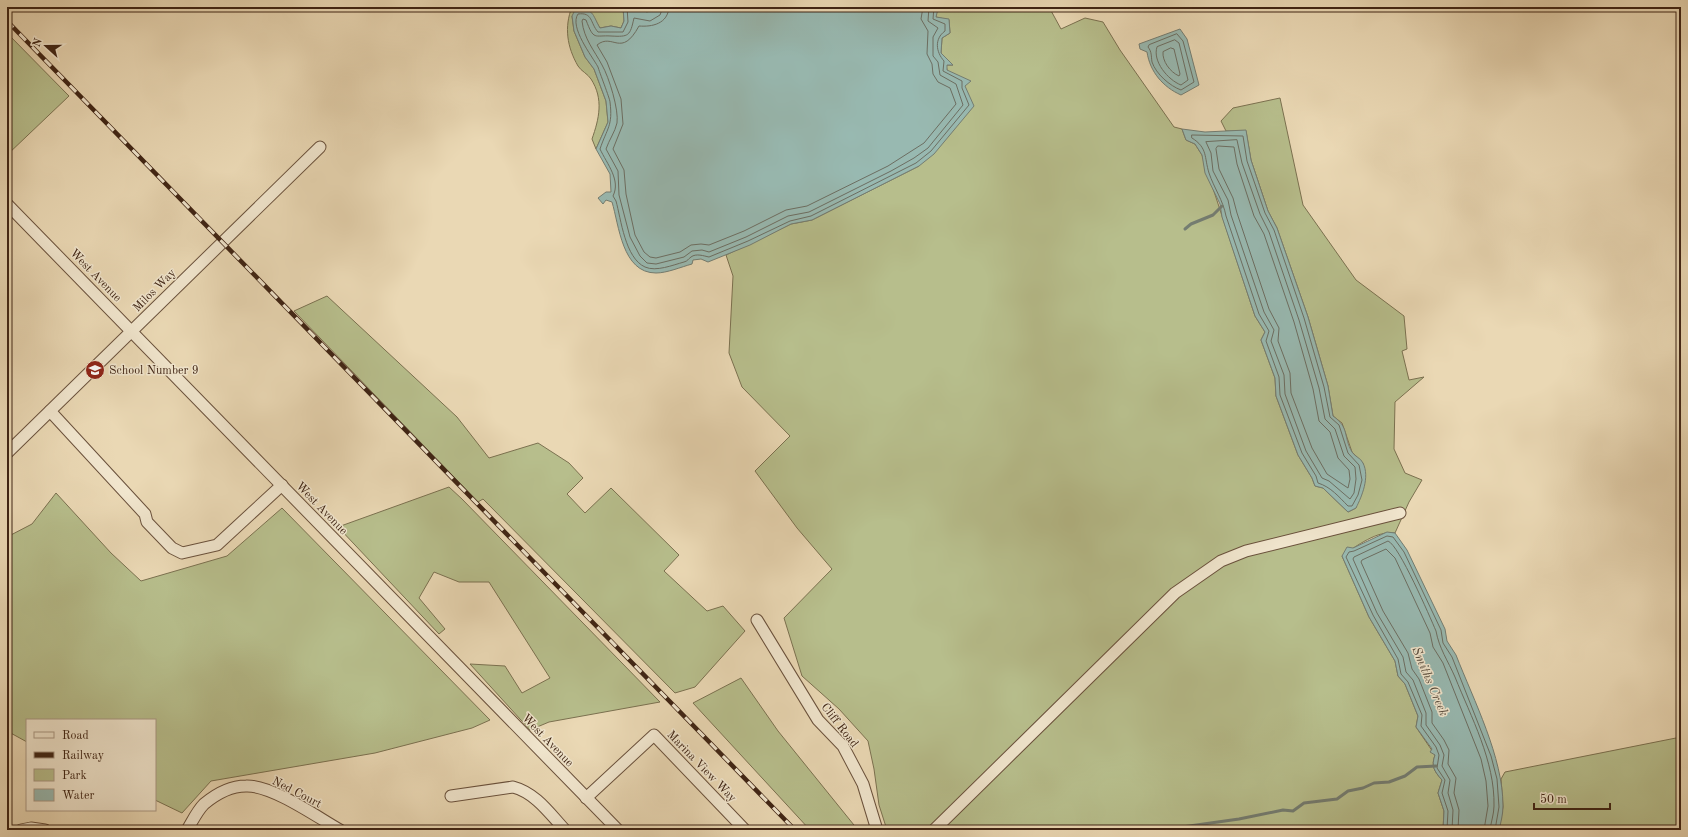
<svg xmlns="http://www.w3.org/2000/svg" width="1688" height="837" viewBox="0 0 1688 837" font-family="'Old Standard TT',serif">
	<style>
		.green { fill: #b7be8c; stroke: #7b7150 }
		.water { fill: #98b9b1; stroke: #747d72 }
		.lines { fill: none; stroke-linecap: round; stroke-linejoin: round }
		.shore { stroke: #6c6e62; stroke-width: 1 }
		.stream { stroke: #747d72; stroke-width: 3 }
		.minor-casing { stroke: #6a513c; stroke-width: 13 }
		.minor { stroke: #f1e6ce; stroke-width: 11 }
		.rail-casing { stroke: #3f2414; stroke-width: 4.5 }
		.rail { stroke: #f1e6ce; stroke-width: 3; stroke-dasharray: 9; stroke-linecap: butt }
		.labels { text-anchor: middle; stroke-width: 3; stroke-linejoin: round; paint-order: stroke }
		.street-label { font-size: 12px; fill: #3f2414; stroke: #f1e6ce }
		.poi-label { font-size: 12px; fill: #3f2414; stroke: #f1e6ce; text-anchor: start }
		.water-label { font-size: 13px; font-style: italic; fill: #55493b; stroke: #f1e6ce }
	</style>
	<rect width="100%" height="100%" fill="#ead8b4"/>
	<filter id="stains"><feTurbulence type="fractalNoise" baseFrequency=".005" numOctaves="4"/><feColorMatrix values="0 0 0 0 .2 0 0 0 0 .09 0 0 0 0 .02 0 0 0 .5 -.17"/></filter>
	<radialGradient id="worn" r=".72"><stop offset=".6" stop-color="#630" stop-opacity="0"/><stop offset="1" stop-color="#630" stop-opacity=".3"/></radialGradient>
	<g class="green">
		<path d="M572 7H623L624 21 621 28 611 26 600 28 595 20 572 16 574 31 585 57 594 69 606 101 608 122 596 149 592 139C599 119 604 99 591 79 588 74 581 71 578 66 567 47 564 27 572 7Z"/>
		<path d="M951 7H1049L1061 29 1085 18 1103 22 1120 50 1174 127 1182 129 1186 140 1195 144 1202 155 1255 316 1265 332 1261 340 1275 378 1276 396 1298 455 1312 478 1315 486 1323 488 1348 512 1356 508 1363 463 1352 452 1342 423 1333 416 1328 386 1308 317 1277 228 1268 211 1251 160 1246 131H1226L1221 121 1233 108 1280 98 1303 205 1356 280 1404 316 1407 349 1402 351 1409 380 1424 377 1395 402 1394 449 1405 473 1422 480 1409 502 1395 533C1378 530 1356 546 1342 556L1369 617 1395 661 1398 676 1405 684 1418 716 1416 727 1435 755C1431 766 1434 771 1442 780L1438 793 1444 811 1443 830H887L879 805 874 769 868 741 839 709 802 676 784 618 832 569 797 528 755 471 790 436 742 387 729 353 733 276 726 255 791 224 812 220 919 166 947 70 946 65H953L941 53 942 38 950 33 949 20 936 17 937 9Z"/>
		<path d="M7 33 69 96 7 155Z"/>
		<path d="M327 296 457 417 489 458 538 443 569 463 583 478 567 494 585 513 611 488 679 555 664 571 707 611 723 606 745 631 695 687 675 693 483 499 478 502 294 311Z"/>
		<path d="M449 487 462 499 660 702 549 722 530 730 470 664 505 666 522 693 550 678 489 582H459L434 572 419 598 445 629 439 634 338 527Z"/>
		<path d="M56 493 111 553 141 581 227 556 282 508 490 720 472 728 375 753 211 781 182 813 155 800V720H27V742L7 731V537L32 524Z"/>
		<path d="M741 678 778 731 858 830H810L693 703Z"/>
		<path d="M1681 737V830H1499L1503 807 1501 779 1505 772Z"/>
	</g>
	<g class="water">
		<path d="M623 7H634L647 12 657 7H951L938 9 936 17 949 19 950 33 942 38 941 53 953 65H947V70L971 81 965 86 974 106 934 154 919 166 812 220 791 224 750 245 708 262 701 259 693 260 692 264C681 267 667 273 656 273 622 273 619 225 612 202L606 200 603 204 598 198 606 192H611L610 174 596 149 608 122 606 101 594 69 585 57 574 31 572 16 575 10C594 8 592 14 600 28L611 26 621 28 624 21Z"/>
		<path d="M1180 29 1187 39 1199 85 1181 95C1163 87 1150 72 1147 52L1140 49 1139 44Z"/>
		<path d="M1182 129 1205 132 1246 130 1251 160 1268 211 1277 228 1308 317 1328 386 1333 416C1350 428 1343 437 1352 452 1354 456 1361 458 1363 463 1370 477 1362 496 1356 508L1348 512 1323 488 1315 486 1312 478 1298 455 1276 396 1275 378 1261 340 1265 332 1255 316 1222 217 1220 204 1205 173 1202 155 1195 144 1186 140Z"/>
		<path d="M1387 532 1395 533 1407 550 1445 629 1447 641 1456 655C1474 701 1503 757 1503 806 1503 814 1501 822 1499 830H1443L1444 811 1438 793 1442 780C1434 771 1431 766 1435 755L1430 752 1432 749 1416 727 1418 716 1405 684 1398 676 1395 661 1369 617 1342 556 1347 547 1353 548Z"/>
	</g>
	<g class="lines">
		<g class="shore">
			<path d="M627 7 628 22 623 32H598C590 23 593 12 578 14 569 27 592 56 598 67 599 71 610 99 610 102 613 126 607 128 600 149 607 164 621 180 613 196L616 201C621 219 625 258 645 267 656 272 673 265 684 262 688 261 688 259 691 257 696 253 704 256 709 257L748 241 790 221 811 216 916 163 931 151 969 105 962 88V81L943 71 944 61C936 52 934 39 945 31V24L933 19 934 7"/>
			<path d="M663 7 660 15 650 21 634 18C630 36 629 37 611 36 594 35 594 41 586 20L583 19 582 21C584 39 594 50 602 65 609 77 619 110 617 123 615 132 609 140 606 149L618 171 619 195 630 237 640 256 647 263 656 264 684 257 692 251 702 250 709 252 746 237 788 216 809 212 891 171 914 158 928 148 963 105 956 84 940 75 938 62 933 56V37L938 28 928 21 929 7"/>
			<path d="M669 7C668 24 652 27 639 26 621 59 613 32 597 45L607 62 621 99 623 124 613 149 624 170 626 194 635 235 644 252 650 257 656 258 680 252 691 245 701 244 709 245 744 231 786 210 807 206 888 166 924 143 956 104 950 88 938 82 933 74 932 64 927 54 928 31 921 19 923 7"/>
			<path d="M1177 34 1183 41 1194 82 1181 90C1170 86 1156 74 1152 62 1151 56 1152 52 1148 47L1149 45Z"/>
			<path d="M1175 40 1179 43 1188 80 1181 85C1168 80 1152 61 1157 47Z"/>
			<path d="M1171 48 1174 49 1180 74 1179 76C1170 72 1162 61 1163 52Z"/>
			<path d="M1192 135 1243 136 1247 161 1265 213 1274 230 1304 318 1324 387 1330 417 1339 425 1348 453 1359 465 1362 480 1358 495 1352 506H1348C1339 497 1331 487 1318 483L1316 476 1302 453 1280 395 1279 377 1266 341 1269 331 1259 314 1226 216C1223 200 1214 188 1209 173 1204 157 1208 148 1192 138Z"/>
			<path d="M1237 140 1242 163 1260 214 1269 232 1299 320 1319 388 1325 419 1335 429 1344 456 1355 467 1356 479 1354 493 1350 499 1329 481 1322 478 1306 451 1285 394 1284 375 1271 341 1274 330 1264 312 1231 215 1228 200 1213 171 1211 153 1206 142Z"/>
			<path d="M1218 146 1234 147 1237 164 1254 216 1264 234 1294 322 1313 389 1319 421 1330 432 1338 458 1349 470 1350 479 1348 488 1327 474 1312 448 1291 393 1290 373 1278 341 1279 328 1269 309 1237 213 1233 198 1219 169 1216 149Z"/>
			<path d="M1447 830 1448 811 1442 793 1445 780 1437 768 1439 755 1436 747 1421 726 1422 715 1408 682 1401 674 1398 659 1373 615 1346 557 1349 552 1354 551 1387 536 1393 537 1404 552 1441 630 1443 643 1452 657 1491 756 1497 779 1499 807 1495 830"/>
			<path d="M1452 830 1453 810 1448 793 1450 780 1442 766 1444 755 1440 745 1426 725V713L1413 680 1406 672 1403 657 1377 613 1353 559 1354 557 1388 541C1399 545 1430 617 1436 631 1439 648 1448 661 1455 677 1471 717 1495 761 1494 806 1494 814 1491 822 1490 830"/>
			<path d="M1458 830 1459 810 1454 793 1456 778 1448 764 1449 750 1444 740 1432 723V712L1419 679 1412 669 1408 653 1383 611 1361 562 1362 560 1386 549 1395 558 1430 633 1433 647 1443 663 1481 759 1486 781 1488 806 1484 830"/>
		</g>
		<g class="stream">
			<path d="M1185 229 1191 224 1213 215 1222 206"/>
			<path d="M1161 830 1239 819 1283 810 1293 811 1304 803 1337 799 1348 791 1363 788 1374 783 1389 782 1405 776 1417 767 1436 766"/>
		</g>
		<defs>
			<g id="minor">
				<path d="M7 204 618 830"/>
				<path d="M50 411 145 514 147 522 172 548 182 553 217 545 282 485"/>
				<path d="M7 453 320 147"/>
				<path d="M757 620 818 720 843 746 863 784 877 830"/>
				<path d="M451 796 513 787C536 793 550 814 565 830"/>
				<path d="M586 798 654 735 745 830"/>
				<path d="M21 830 31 828 45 830"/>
				<path d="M187 830C192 822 197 811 204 804 216 794 230 786 246 786 272 785 317 817 340 830"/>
				<path d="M934 830 1175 593 1221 561 1246 551 1400 513"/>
			</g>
		</defs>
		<use href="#minor" class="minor-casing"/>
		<use href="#minor" class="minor"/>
		<defs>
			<path id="rail" d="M7 21 795 830"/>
		</defs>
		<use href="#rail" class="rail-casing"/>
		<use href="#rail" class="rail"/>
	</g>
	<defs>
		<symbol id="school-disc" viewBox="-11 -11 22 22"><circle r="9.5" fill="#8f2418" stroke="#f1e6ce"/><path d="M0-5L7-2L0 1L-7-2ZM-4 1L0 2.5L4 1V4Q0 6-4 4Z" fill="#fff"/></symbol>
	</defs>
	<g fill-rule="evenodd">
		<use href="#school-disc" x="84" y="359" width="22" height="22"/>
	</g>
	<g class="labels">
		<g class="street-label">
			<text transform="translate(96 275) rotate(46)" y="4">West Avenue</text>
			<text transform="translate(154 290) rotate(-45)" y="4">Milos Way</text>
			<text transform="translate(322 508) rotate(46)" y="4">West Avenue</text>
			<text transform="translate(840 725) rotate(52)" y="4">Cliff Road</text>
			<text transform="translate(548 740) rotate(46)" y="4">West Avenue</text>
			<text transform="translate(702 766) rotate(46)" y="4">Marina View Way</text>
			<text transform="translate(297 792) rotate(27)" y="4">Ned Court</text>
		</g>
		<g class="poi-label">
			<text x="109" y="374">School Number 9</text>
		</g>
		<g class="water-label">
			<text transform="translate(1431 681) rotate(67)" y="5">Smiths Creek</text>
		</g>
	</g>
	<rect width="1688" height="837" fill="none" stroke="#ead8b4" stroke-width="24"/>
	<rect x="8" y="8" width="1672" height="821" fill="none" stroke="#3f2414" stroke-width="2"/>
	<rect x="12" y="12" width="1664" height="813" fill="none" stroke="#3f2414"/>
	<rect x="26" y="719" width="130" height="92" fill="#f1e6ce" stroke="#aa9884"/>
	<rect x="34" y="732" width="20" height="6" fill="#f1e6ce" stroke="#aa9884"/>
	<text x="62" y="739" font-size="12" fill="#3f2414">Road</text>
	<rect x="34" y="752" width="20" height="6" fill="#3f2414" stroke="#aa9884"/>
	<text x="62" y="759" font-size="12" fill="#3f2414">Railway</text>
	<rect x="34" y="769" width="20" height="12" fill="#b7be8c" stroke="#aa9884"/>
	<text x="62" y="779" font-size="12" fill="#3f2414">Park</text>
	<rect x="34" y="789" width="20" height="12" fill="#98b9b1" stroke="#aa9884"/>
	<text x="62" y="799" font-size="12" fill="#3f2414">Water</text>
	<g transform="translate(46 46) rotate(291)" stroke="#f1e6ce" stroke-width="3" paint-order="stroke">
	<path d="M0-3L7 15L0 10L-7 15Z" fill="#3f2414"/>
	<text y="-6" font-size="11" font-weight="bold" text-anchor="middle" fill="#3f2414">N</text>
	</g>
	<path d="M1534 803v6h76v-6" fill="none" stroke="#3f2414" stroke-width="2"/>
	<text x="1540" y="803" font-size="12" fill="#3f2414" stroke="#f1e6ce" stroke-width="3" paint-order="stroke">50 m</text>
	<rect width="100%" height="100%" filter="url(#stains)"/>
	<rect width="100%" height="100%" fill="url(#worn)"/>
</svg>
